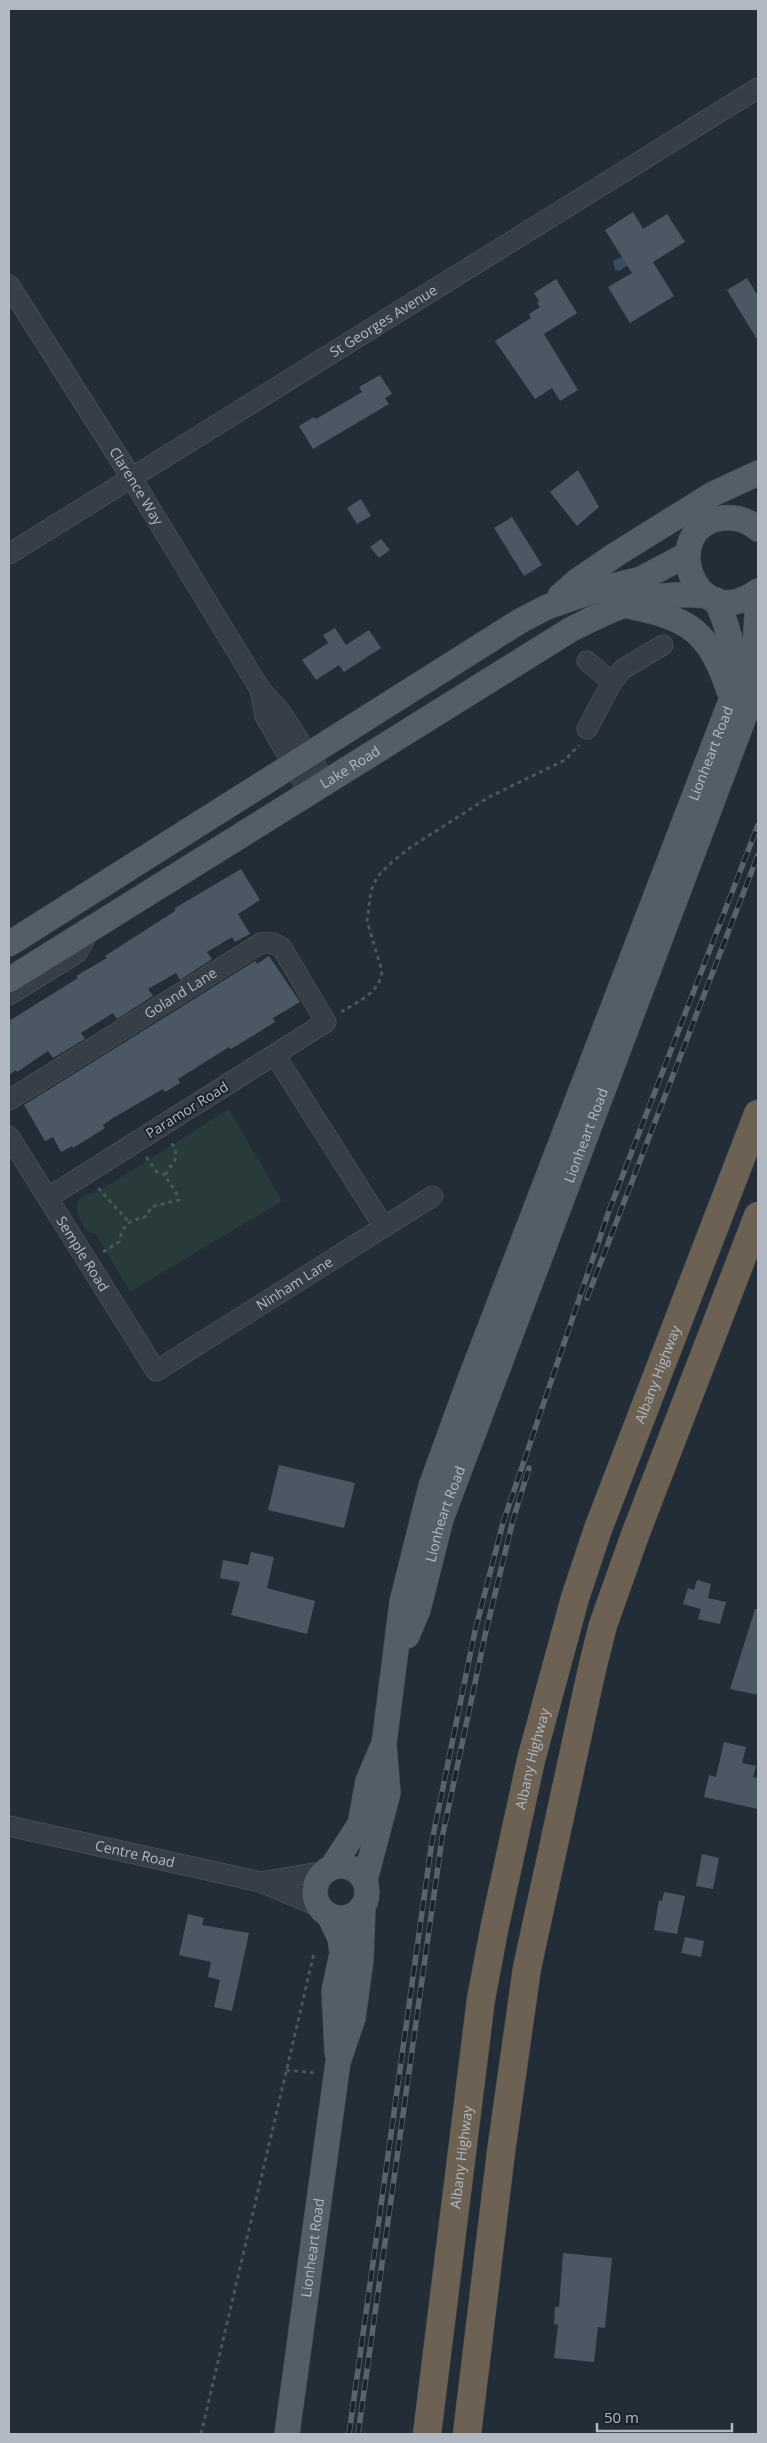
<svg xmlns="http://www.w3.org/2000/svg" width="767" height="2443" viewBox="0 0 767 2443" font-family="'Open Sans',sans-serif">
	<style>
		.green { fill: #283b3a }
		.water { fill: #394c5f }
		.building { fill: #4b5763 }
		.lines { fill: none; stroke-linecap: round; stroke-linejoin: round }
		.minor-casing { stroke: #545c65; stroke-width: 21 }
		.major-casing { stroke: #3f4851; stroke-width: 26 }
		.highway-casing { stroke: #414952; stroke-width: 29 }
		.path { stroke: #465859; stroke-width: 3; stroke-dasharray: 4 4; stroke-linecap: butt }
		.minor { stroke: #363f48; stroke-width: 20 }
		.major { stroke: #545e68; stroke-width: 25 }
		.highway { stroke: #6d6154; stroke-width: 28 }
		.rail-casing { stroke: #58636e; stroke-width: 5.5 }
		.rail { stroke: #1b242c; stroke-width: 4; stroke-dasharray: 11; stroke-linecap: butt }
		.labels { text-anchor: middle; stroke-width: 4; stroke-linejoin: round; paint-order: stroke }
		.street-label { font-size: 14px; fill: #b1b9c4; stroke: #1b242c }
	</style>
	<rect width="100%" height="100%" fill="#232d37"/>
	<path class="green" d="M229 1109 282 1201 130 1292 96 1234 87 1232C76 1215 68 1194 96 1193Z"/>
	<path class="water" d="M633 251 638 258 619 271 615 270 613 261Z"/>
	<g class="building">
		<path d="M633 212 643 229 667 214 685 242 653 262 674 296 630 323 608 287 632 273 605 230Z"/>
		<path d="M747 278 758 296V341L727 290Z"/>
		<path d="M556 279 577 313 544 334 578 390 560 401 552 388 535 399 495 341 531 318 529 314 540 307 537 303 539 301 534 293Z"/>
		<path d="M380 375 392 394 385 398 389 404 313 449 299 426 314 417 316 419 362 392 359 387Z"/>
		<path d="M578 470 599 507 577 526 550 492Z"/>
		<path d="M361 499 371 516 357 524 347 508Z"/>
		<path d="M512 517 542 565 524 576 494 528Z"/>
		<path d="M381 539 390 550 379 558 370 547Z"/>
		<path d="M335 628 346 645 369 630 381 648 344 672 339 665 316 680 302 660 328 643 323 635Z"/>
		<path d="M241 869 260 900 238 914 250 934 235 942 232 937 207 952 212 959 180 980 176 973 148 989 153 996 117 1019 113 1013 81 1033 85 1039 53 1058 48 1051 17 1072 16 1070 9 1075V1021L78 978 76 976 107 958 105 956 175 911V908Z"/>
		<path d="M269 956 300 1002 273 1018 275 1022 231 1049 229 1047 178 1079 180 1083 165 1092 163 1089 113 1118 103 1125 105 1128 73 1148 72 1146 61 1152 53 1137 45 1141 24 1105 255 961 257 964Z"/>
		<path d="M279 1465 355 1483 344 1528 268 1510Z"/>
		<path d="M251 1552 274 1557 267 1588 315 1601 307 1634 231 1615 240 1582 220 1578 223 1560 248 1565Z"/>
		<path d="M697 1580 711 1584 708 1598 726 1602 720 1624 698 1619 701 1609 683 1604 688 1588 694 1590Z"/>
		<path d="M755 1609H758V1695L730 1689Z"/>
		<path d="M724 1742 746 1747 742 1763 756 1766 753 1777 758 1778V1809L704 1797 709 1775 716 1777Z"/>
		<path d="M702 1854 719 1858 713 1889 696 1886Z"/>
		<path d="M664 1892 685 1896 677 1934 654 1930 659 1900 662 1901Z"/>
		<path d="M188 1914 204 1918 202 1925 249 1933 232 2011 214 2007 220 1980 208 1977 211 1962 179 1955Z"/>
		<path d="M685 1937 704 1941 701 1957 681 1953Z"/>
		<path d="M563 2253 612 2258 605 2328 598 2327 594 2362 554 2358 558 2325 554 2324 555 2307H559Z"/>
	</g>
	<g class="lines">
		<defs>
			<g id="minor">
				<path id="s1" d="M9 285 131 477 260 689 280 711 326 782"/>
				<path id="s2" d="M9 554 758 88"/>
				<path d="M587 661 612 682"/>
				<path d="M260 689 265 716 309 792"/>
				<path d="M587 729 612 682 623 669 663 645"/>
				<path d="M9 995 78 952 90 929"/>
				<path d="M275 1055 384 1227"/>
				<path id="s3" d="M9 1100 261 943H273L282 948 326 1022 49 1197"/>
				<path id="s4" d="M9 1136 156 1371 433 1196"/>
				<path id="s5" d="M9 1826 261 1882 320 1907"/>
				<path d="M261 1882 326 1871"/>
			</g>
			<g id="major">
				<path d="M758 529C748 520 736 517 723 518 657 525 693 639 758 591"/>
				<path d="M560 596 577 581 615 555 713 494 758 473"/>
				<path d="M628 606C689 618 709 631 729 691"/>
				<path d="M9 944 520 621 547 607 593 591 641 579 688 554"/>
				<path id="s6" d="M9 980 570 630C618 605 652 590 707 596"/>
				<path id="s7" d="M407 1636 418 1610 441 1519 746 712 752 691 758 598"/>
				<circle cx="341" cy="1892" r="26"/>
				<path d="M332 1867 360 1824 368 1781 382 1748"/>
				<path id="s8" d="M365 1880 388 1793 384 1744 402 1602 431 1486 469 1382 732 698C737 659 732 635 716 600"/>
				<path d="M329 1915 340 1938 342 1953 334 1991 337 2052"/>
				<path id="s9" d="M287 2434 338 2062 353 2018 361 1960 363 1908"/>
			</g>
			<g id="highway">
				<path id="s10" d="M427 2434 481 1999 495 1925 531 1760 575 1598 598 1529 758 1114"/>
				<path d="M467 2434 501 2152 527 1968 592 1669 603 1625 635 1535 758 1216"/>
			</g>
		</defs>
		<use href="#minor" class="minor-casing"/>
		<use href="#major" class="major-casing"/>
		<use href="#highway" class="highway-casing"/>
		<g class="path">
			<path d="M341 1012C357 1002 380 993 382 971L367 921 371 891 377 877 392 862 411 847 489 797 565 760 579 745"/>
			<path d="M146 1157 157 1172 165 1175"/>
			<path d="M98 1188 129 1222"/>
			<path d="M103 1252 119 1242C124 1222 128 1222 147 1216L151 1207 179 1200C175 1187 169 1184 165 1175L175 1160 176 1149 171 1143"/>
			<path d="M286 2070 316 2073"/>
			<path d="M201 2434 314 1953"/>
		</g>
		<use href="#minor" class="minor"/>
		<use href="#major" class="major"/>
		<use href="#highway" class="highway"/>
		<defs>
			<g id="rail">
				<path d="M587 1298 758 855"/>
				<path d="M349 2434 432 1841 475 1631 503 1523 610 1208 758 825"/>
				<path d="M358 2434 442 1838 486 1631 513 1520 529 1468"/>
			</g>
		</defs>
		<use href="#rail" class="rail-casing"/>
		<use href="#rail" class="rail"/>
	</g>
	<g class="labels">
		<g class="street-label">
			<text dy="5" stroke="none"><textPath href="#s2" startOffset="441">St Georges Avenue</textPath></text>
			<text dy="5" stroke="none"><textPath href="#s1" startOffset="238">Clarence Way</textPath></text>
			<text dy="5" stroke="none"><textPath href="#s8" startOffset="1186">Lionheart Road</textPath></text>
			<text dy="5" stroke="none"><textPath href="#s6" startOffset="402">Lake Road</textPath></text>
			<text dy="5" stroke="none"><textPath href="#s3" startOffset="202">Goland Lane</textPath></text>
			<text transform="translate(187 1110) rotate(-32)" y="5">Paramor Road</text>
			<text dy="5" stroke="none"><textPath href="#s7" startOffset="532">Lionheart Road</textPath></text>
			<text dy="5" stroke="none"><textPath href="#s4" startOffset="139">Semple Road</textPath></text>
			<text dy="5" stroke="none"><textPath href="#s4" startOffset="441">Ninham Lane</textPath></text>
			<text dy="5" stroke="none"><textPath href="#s10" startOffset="1089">Albany Highway</textPath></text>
			<text dy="5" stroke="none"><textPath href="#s7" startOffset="128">Lionheart Road</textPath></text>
			<text dy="5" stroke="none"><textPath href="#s10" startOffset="684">Albany Highway</textPath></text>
			<text dy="5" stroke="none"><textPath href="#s5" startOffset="129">Centre Road</textPath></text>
			<text dy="5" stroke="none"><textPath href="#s10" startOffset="279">Albany Highway</textPath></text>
			<text dy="5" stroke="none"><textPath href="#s9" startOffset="188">Lionheart Road</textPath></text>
		</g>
	</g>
	<rect width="767" height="2443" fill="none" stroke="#b1b9c4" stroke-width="20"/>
	<path d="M597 2423v8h135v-8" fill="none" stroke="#b1b9c4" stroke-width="2.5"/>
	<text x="604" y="2423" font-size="15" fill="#b1b9c4" stroke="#1b242c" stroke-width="4" paint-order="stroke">50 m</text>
</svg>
